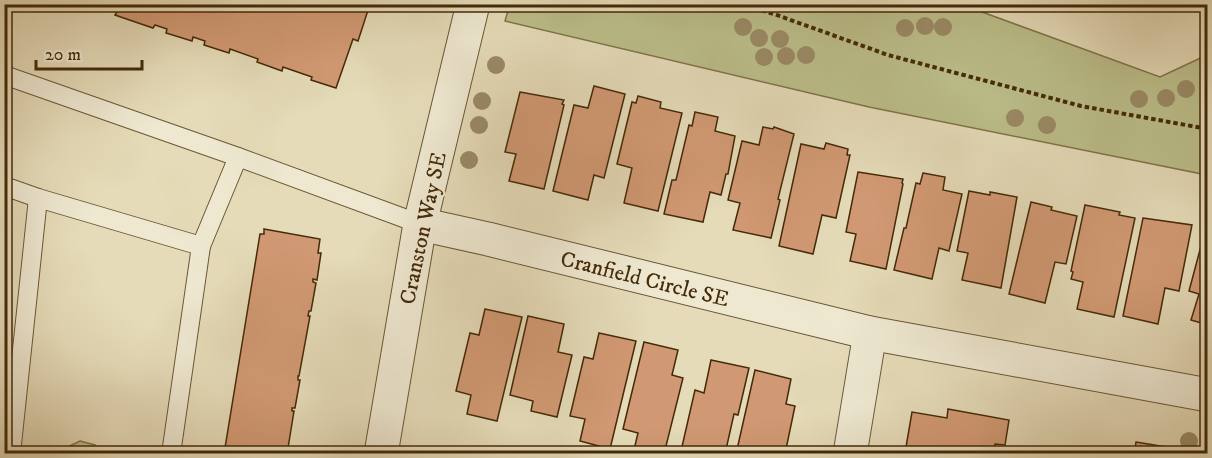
<svg xmlns="http://www.w3.org/2000/svg" width="1212" height="458" viewBox="0 0 1212 458" font-family="'IM FELL DW Pica',serif">
	<style>
		.green { fill: #bbbe8a; stroke: #807449; stroke-width: 1.5 }
		.building { fill: #d19973; stroke: #442a08; stroke-width: 1.5 }
		.lines { fill: none; stroke-linecap: round; stroke-linejoin: round }
		.service-casing { stroke: #6c5634; stroke-width: 20 }
		.minor-casing { stroke: #6c5634; stroke-width: 35 }
		.path { stroke: #442a08; stroke-width: 4; stroke-dasharray: 4.5 3; stroke-linecap: butt }
		.service { stroke: #eee8d1; stroke-width: 18 }
		.minor { stroke: #eee8d1; stroke-width: 33 }
		.tree { fill: #9a8a66 }
		.labels { text-anchor: middle; stroke-width: 4.5; stroke-linejoin: round; paint-order: stroke }
		.street-label { font-size: 22px; fill: #442a08; stroke: #eee8d1 }
	</style>
	<rect width="100%" height="100%" fill="#e5dbb8"/>
	<filter id="stains"><feTurbulence type="fractalNoise" baseFrequency=".00333" numOctaves="4"/><feColorMatrix values="0 0 0 0 .2 0 0 0 0 .09 0 0 0 0 .02 0 0 0 .5 -.17"/></filter>
	<radialGradient id="worn" r=".72"><stop offset=".6" stop-color="#630" stop-opacity="0"/><stop offset="1" stop-color="#630" stop-opacity=".3"/></radialGradient>
	<g class="green">
		<path d="M510 4 963 5 1160 77 1207 55V175L869 107 505 21Z"/>
		<path d="M80 441 95 445 105 453H59V451Z"/>
	</g>
	<g class="building">
		<path d="M83 4H370L358 41 353 39 336 88 311 80 312 77 283 67 282 71 257 62 258 59 230 49 229 53 204 45 205 41 193 37 192 41 166 33 167 29 155 25 153 28 115 15 117 12 102 7 101 11Z"/>
		<path d="M594 86 625 94 604 178 594 175 588 200 553 191 574 105 588 108Z"/>
		<path d="M520 92 564 100 562 104 564 105 544 189 509 181 516 154 505 152Z"/>
		<path d="M638 96 661 102 660 108 682 113 658 211 624 203 632 168 617 164 632 102 636 103Z"/>
		<path d="M695 112 718 117 715 131 735 136 728 174H726L721 195 710 192 703 222 664 214 672 180H676L689 125 692 126Z"/>
		<path d="M763 127 773 129 774 127 794 134 778 199 780 200 771 238 733 230 740 203 728 200 742 141 759 145Z"/>
		<path d="M826 143 848 149 847 155H850L836 218 822 215 813 254 779 246 801 144 824 149Z"/>
		<path d="M858 172 903 179 902 183 903 184 886 269 850 261 856 234 846 232Z"/>
		<path d="M923 173 945 177 943 190 962 194 949 251 939 248 932 279 894 270 904 228H906L916 183 920 184Z"/>
		<path d="M969 191 990 195V192L1017 197 1001 288 962 280 968 253 957 251Z"/>
		<path d="M1031 202 1052 207 1051 210 1077 216 1066 264 1055 262 1045 303 1009 294Z"/>
		<path d="M1085 205 1120 212 1119 215 1135 218 1114 317 1077 309 1083 282 1071 279 1073 272 1071 271Z"/>
		<path d="M1143 218 1192 225 1179 291 1165 288 1158 324 1123 316Z"/>
		<path d="M264 229 320 239 318 253H321L317 280 313 279V282L316 283 311 311H309L308 316H310L299 376H298V380H300L295 408H292V411H294L287 454H224L260 234H264Z"/>
		<path d="M1205 231 1208 232V325L1191 320 1199 294 1189 291Z"/>
		<path d="M485 309 522 317 497 421 467 414 471 395 456 391 470 333 479 335Z"/>
		<path d="M528 316 564 324 558 352 572 355 557 417 531 411 533 401 510 395Z"/>
		<path d="M599 333 636 341 610 449 580 441 585 419 570 416 584 357 593 359Z"/>
		<path d="M644 342 678 350 672 375 683 378 664 454H633L638 433 623 429Z"/>
		<path d="M711 360 749 368 738 415 734 414 725 454H693L681 451 695 390 704 393Z"/>
		<path d="M755 370 791 379 786 404 795 406 785 454H736Z"/>
		<path d="M948 409 1009 420 1005 445 995 444 993 454H945L906 447 912 412 947 418Z"/>
		<path d="M1136 442 1178 449V451L1191 454H1134Z"/>
	</g>
	<g class="lines">
		<defs>
			<g id="service">
				<path d="M4 75 238 157 420 224"/>
				<path d="M4 186 38 198"/>
				<path d="M201 246 238 157"/>
				<path d="M11 454 38 198 201 246 171 454"/>
			</g>
			<g id="minor">
				<path d="M420 224 488 239 870 333 1208 395"/>
				<path d="M381 454 420 224 473 4"/>
				<path d="M850 454 870 333"/>
			</g>
		</defs>
		<use href="#service" class="service-casing"/>
		<use href="#minor" class="minor-casing"/>
		<path class="path" d="M740 4 774 14 888 55 1081 106 1208 129"/>
		<use href="#service" class="service"/>
		<use href="#minor" class="minor"/>
	</g>
	<g class="tree">
		<circle cx="925" cy="26" r="9"/>
		<circle cx="743" cy="27" r="9"/>
		<circle cx="943" cy="27" r="9"/>
		<circle cx="905" cy="28" r="9"/>
		<circle cx="759" cy="38" r="9"/>
		<circle cx="780" cy="39" r="9"/>
		<circle cx="806" cy="55" r="9"/>
		<circle cx="786" cy="56" r="9"/>
		<circle cx="764" cy="57" r="9"/>
		<circle cx="496" cy="65" r="9"/>
		<circle cx="1186" cy="89" r="9"/>
		<circle cx="1166" cy="98" r="9"/>
		<circle cx="1139" cy="99" r="9"/>
		<circle cx="482" cy="101" r="9"/>
		<circle cx="1015" cy="118" r="9"/>
		<circle cx="479" cy="125" r="9"/>
		<circle cx="1047" cy="125" r="9"/>
		<circle cx="469" cy="160" r="9"/>
		<circle cx="1189" cy="441" r="9"/>
	</g>
	<g class="labels">
		<g class="street-label">
			<text transform="translate(422 228) rotate(-78)" y="8">Cranston Way SE</text>
			<text transform="translate(645 278) rotate(14)" y="8">Cranfield Circle SE</text>
		</g>
	</g>
	<rect width="1212" height="458" fill="none" stroke="#e5dbb8" stroke-width="24"/>
	<rect x="6" y="6" width="1200" height="446" fill="none" stroke="#442a08" stroke-width="3"/>
	<rect x="12" y="12" width="1188" height="434" fill="none" stroke="#442a08" stroke-width="1.5"/>
	<path d="M36 60v9h106v-9" fill="none" stroke="#442a08" stroke-width="3"/>
	<text x="45" y="60" font-size="18" fill="#442a08" stroke="#eee8d1" stroke-width="4.5" paint-order="stroke">20 m</text>
	<rect width="100%" height="100%" filter="url(#stains)"/>
	<rect width="100%" height="100%" fill="url(#worn)"/>
</svg>
